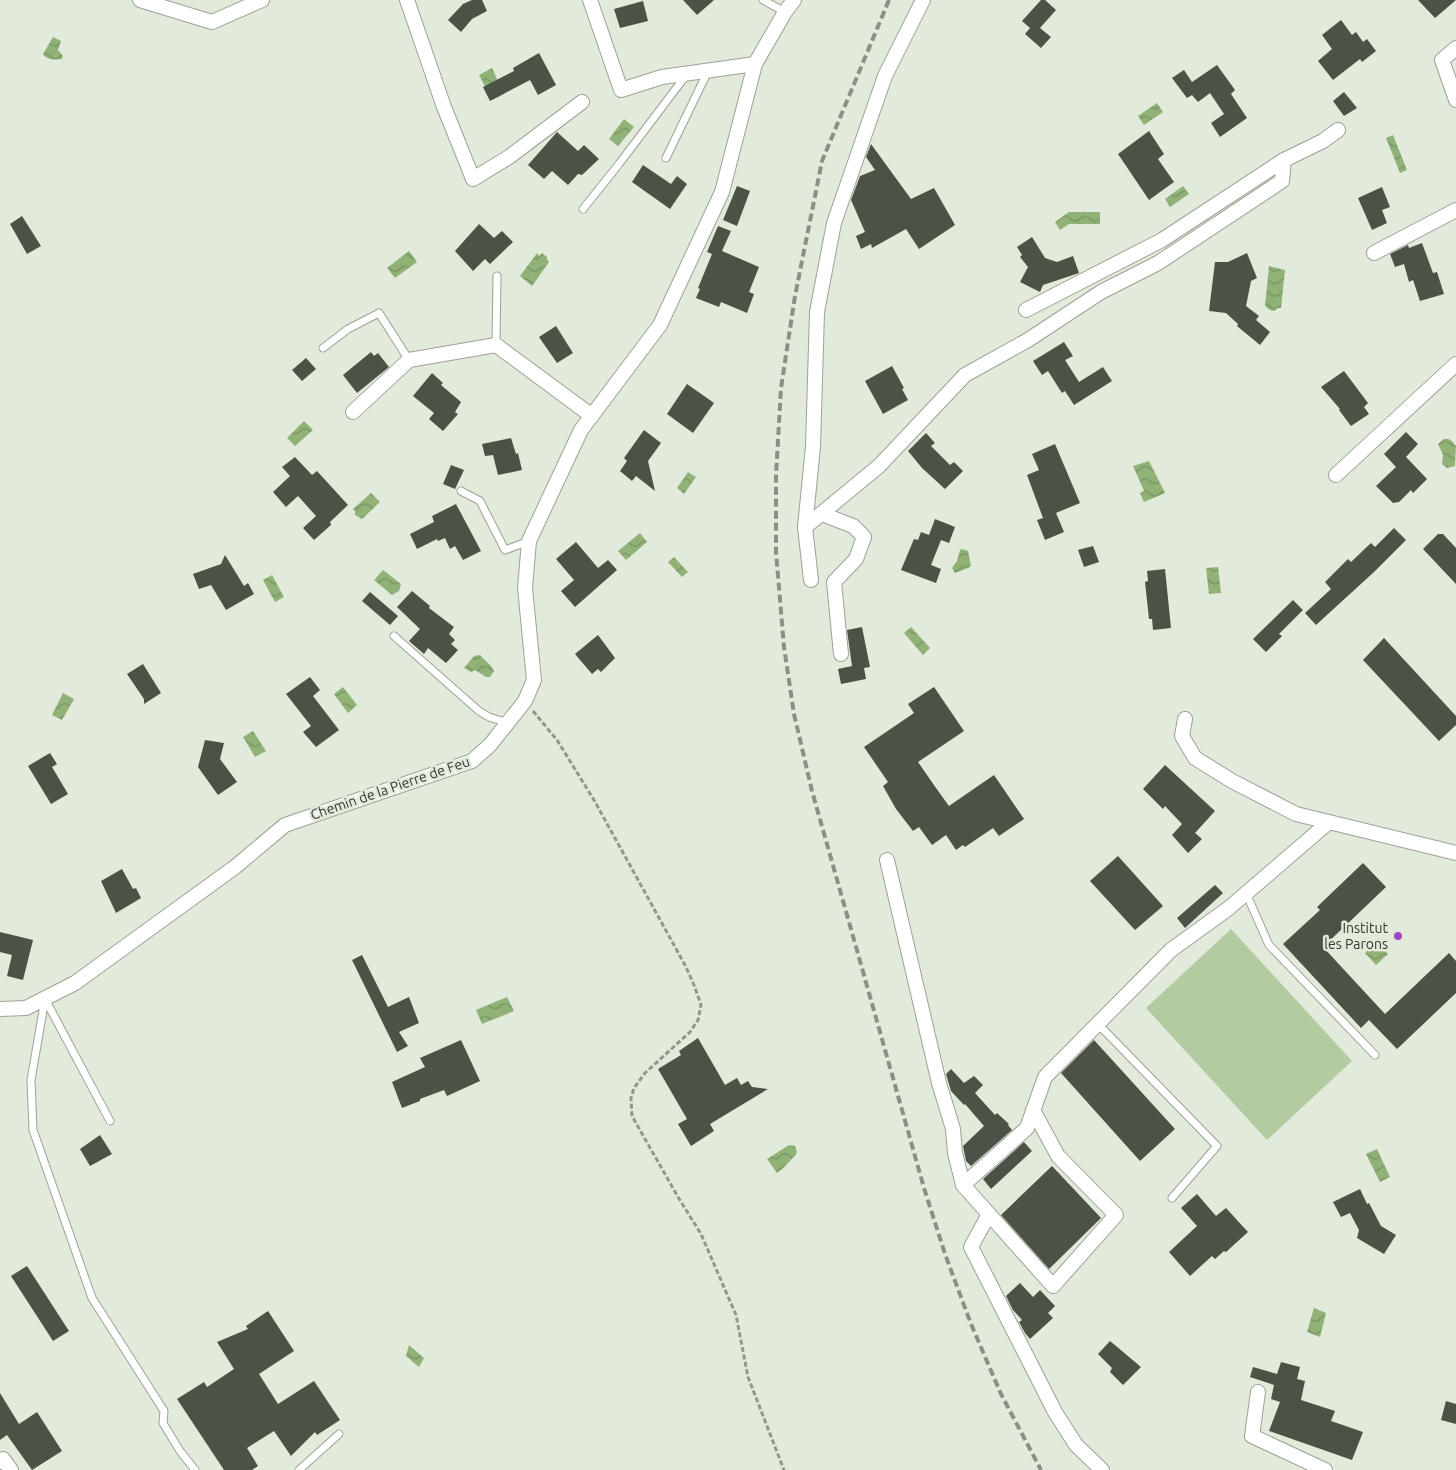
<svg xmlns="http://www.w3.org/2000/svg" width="1456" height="1470" viewBox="0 0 1456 1470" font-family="Ubuntu,sans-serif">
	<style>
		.grass { fill: #b2cba0 }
		.water { fill: url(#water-waves) }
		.building { fill: #4b5246 }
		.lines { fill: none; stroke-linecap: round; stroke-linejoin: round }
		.lane-casing { stroke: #9ba395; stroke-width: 9 }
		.street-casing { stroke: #9ba395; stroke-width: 16 }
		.path { stroke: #92978d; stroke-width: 3; stroke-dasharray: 5 2.5; stroke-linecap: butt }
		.lane { stroke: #fff; stroke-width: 7 }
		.street { stroke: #fff; stroke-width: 14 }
		.rail { stroke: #8a9086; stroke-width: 4; stroke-dasharray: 8 4; stroke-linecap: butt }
		.poi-dot { fill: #974cbe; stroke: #e2eadc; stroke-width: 2 }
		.labels { text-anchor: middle; stroke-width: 5; stroke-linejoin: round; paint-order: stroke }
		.street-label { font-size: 14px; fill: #333630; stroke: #e2eadc }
		.poi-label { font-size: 14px; fill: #333630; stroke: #e2eadc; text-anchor: end }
	</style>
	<defs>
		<pattern id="water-waves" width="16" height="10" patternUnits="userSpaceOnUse" patternTransform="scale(1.25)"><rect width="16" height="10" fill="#90b277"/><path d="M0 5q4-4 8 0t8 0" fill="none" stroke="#769262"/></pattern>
	</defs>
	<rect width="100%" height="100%" fill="#e2eadc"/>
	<path class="grass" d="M1231 929 1352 1061 1267 1140 1146 1008Z"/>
	<g class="water">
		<path d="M53 37 61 41 58 50 63 56 62 59C55 60 47 60 43 54Z"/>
		<path d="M492 68 504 94 492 100 479 75Z"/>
		<path d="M1157 103 1163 112 1144 125 1138 116Z"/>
		<path d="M624 119 634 127 618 146 609 139Z"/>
		<path d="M1393 135 1407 170 1400 173 1386 138Z"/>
		<path d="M1183 186 1189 194 1170 207 1165 199Z"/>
		<path d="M1069 212H1100V224H1069L1060 230 1055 222Z"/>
		<path d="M409 251 417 262 395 278 387 268Z"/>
		<path d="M537 253 539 256 542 253 547 257V259L549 262 532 286 520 276Z"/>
		<path d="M1269 266 1285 270 1281 308H1278L1274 311 1270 310 1265 306Z"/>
		<path d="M304 421 313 430 295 446 287 438Z"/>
		<path d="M1444 439C1450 438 1452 441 1456 446L1455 466 1447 468 1442 464 1443 455 1438 444Z"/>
		<path d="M1149 461 1165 493 1144 502 1140 493 1144 491 1133 466Z"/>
		<path d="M688 472 696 477 684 494 677 488Z"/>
		<path d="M371 493 380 502 362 519 355 515V511L353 509Z"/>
		<path d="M640 533 647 542 626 560 618 551Z"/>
		<path d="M962 549 968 551 971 566 968 568 955 573 952 568 957 561 960 550Z"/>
		<path d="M674 557 688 572 682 577 668 562Z"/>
		<path d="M1218 567 1221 593 1209 594 1206 568Z"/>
		<path d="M383 570 401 584 399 591 392 595 374 580Z"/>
		<path d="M272 575 284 597 275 602 263 580Z"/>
		<path d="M911 627 930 648 923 655 904 633Z"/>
		<path d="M480 655 491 666 494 671 490 677H486L475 670 471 672 464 668 474 656Z"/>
		<path d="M343 687 357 705 348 713 334 694Z"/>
		<path d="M63 693 74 699 62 720 52 715Z"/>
		<path d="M253 731 266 751 255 757 243 737Z"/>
		<path d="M1376 942 1388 954 1376 965 1365 953Z"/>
		<path d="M507 997 514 1011 482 1024 476 1010Z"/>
		<path d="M789 1145 795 1146C799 1155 795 1155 790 1161 785 1166 783 1169 777 1173L767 1159Z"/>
		<path d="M1377 1149 1390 1177 1380 1182 1366 1154Z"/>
		<path d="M1314 1308 1326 1313 1320 1337 1307 1332Z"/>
		<path d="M409 1345 424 1358 419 1367 406 1356Z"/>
	</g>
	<g class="building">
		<path d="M472 0H482L487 11 472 19 461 32 448 20 463 4Z"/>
		<path d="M683 0H714L697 15Z"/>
		<path d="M1041 0H1045L1056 10 1040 28 1051 37 1041 48 1025 34 1030 28 1022 21Z"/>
		<path d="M1418 0H1456L1435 18Z"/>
		<path d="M643 1 648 21 620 28 614 9Z"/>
		<path d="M1341 20 1352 35 1356 32 1363 42 1367 39 1376 51 1362 62 1360 59 1333 80 1318 61 1332 49 1322 35Z"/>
		<path d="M539 53 556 85 538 95 530 80 490 101 483 87 514 71 513 68Z"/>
		<path d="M1217 65 1235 90 1231 94 1247 118 1220 137 1211 123 1224 114 1210 93 1198 102 1192 95 1187 98 1172 78 1184 70 1192 82Z"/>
		<path d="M1344 92 1357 108 1344 116 1333 101Z"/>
		<path d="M1149 131 1164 154 1158 159 1174 182 1149 200 1118 154Z"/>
		<path d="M557 132 578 151 584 145 599 159 582 175 578 174 568 185 552 171 544 179 528 165Z"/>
		<path d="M871 144 911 199 934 188 955 225 919 249 906 229 872 248 871 244 861 249 856 236 865 232 851 200 860 176 875 170 866 157Z"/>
		<path d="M643 165 671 184 677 176 687 184 670 209 632 182Z"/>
		<path d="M737 186 750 191 737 226 723 220Z"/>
		<path d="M1382 187 1390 207 1382 210 1387 223 1372 230 1358 198Z"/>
		<path d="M22 216 41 246 27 254 10 224Z"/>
		<path d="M479 224 494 238 502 231 513 242 490 264 485 259 473 271 455 251Z"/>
		<path d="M718 226 731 231 722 251 759 267 749 292 754 294 747 313 721 302 719 307 696 298 700 289 698 288 712 254 707 252Z"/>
		<path d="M1032 237 1045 258 1057 262 1073 256 1079 273 1043 285 1040 292 1020 282 1028 267 1020 257 1022 255 1017 247Z"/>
		<path d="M1422 243 1433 273 1437 272 1444 294 1420 301 1413 280 1409 282 1404 264 1395 267 1390 254 1408 245 1409 248Z"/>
		<path d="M1247 253 1257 278 1251 281 1246 306 1259 316 1256 320 1270 332 1260 345 1237 326 1238 324 1226 313 1209 311 1215 262H1228Z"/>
		<path d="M556 326 573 353 557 363 539 337Z"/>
		<path d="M1064 342 1073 356 1065 360 1079 382 1103 367 1112 381 1074 405 1065 391 1062 393 1048 371 1042 375 1033 361Z"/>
		<path d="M371 352 374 356 378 353 389 367 357 393 343 375Z"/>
		<path d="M306 358 316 369 302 381 292 370Z"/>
		<path d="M892 366 904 388 902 389 908 400 883 414 865 381Z"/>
		<path d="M1344 371 1368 403 1364 407 1369 414 1351 426 1339 410 1340 409 1321 387Z"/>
		<path d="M432 373 443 383 441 385 461 402 455 412 458 414 443 431 429 419 434 413 413 396Z"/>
		<path d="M687 384 714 403 693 433 667 414Z"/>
		<path d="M644 430 661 443 648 461 655 491 636 476 632 481 620 471 627 461 624 458Z"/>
		<path d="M1406 432 1418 444 1406 457 1427 479 1413 493 1411 490 1399 502 1393 503 1376 486 1396 467 1384 454Z"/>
		<path d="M926 433 935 443 931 446 950 465 954 462 963 471 945 489 922 468 908 451Z"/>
		<path d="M511 438 516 454 518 453 522 470 498 475 493 455 485 456 482 444Z"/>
		<path d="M1055 444 1080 503 1056 513 1064 532 1045 540 1037 520 1043 518 1027 475 1039 470 1032 454Z"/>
		<path d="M295 457 312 475 317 471 348 505 330 522 331 525 314 540 303 528 316 516 298 496 286 507 273 492 290 476 282 467Z"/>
		<path d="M451 465 464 470 455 489 443 484Z"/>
		<path d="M456 504 481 551 463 560 455 546 450 549 445 538 438 541 437 539 417 549 410 534 434 522 432 516Z"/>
		<path d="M935 519 955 527 949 543 941 540 931 565 941 569 936 583 901 570 914 539 918 540 921 532 929 535Z"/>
		<path d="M1394 528 1406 540 1374 572 1316 625 1305 613 1331 589 1325 582 1348 559 1351 562 1371 543 1375 547Z"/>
		<path d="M1438 534H1443L1456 548V584L1423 549Z"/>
		<path d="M576 542 598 568 608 560 617 570 575 607 561 591 574 580 556 559Z"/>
		<path d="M1093 546 1099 562 1084 567 1078 550Z"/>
		<path d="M225 555 244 586 248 583 254 594 226 610 211 585 199 589 193 574 221 564Z"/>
		<path d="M1165 569 1171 628 1153 630 1152 619H1149L1145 582 1148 581 1147 571Z"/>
		<path d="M412 591 430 606 429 608 454 627 449 634 455 640 451 644 458 650 446 663 428 648 424 654 409 641 420 629 397 607Z"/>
		<path d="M370 592 398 616 390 625 362 601Z"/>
		<path d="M1293 600 1303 610 1279 634 1282 636 1266 652 1253 639Z"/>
		<path d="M862 627 870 667 864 668 866 679 841 684 838 669 852 666 847 630Z"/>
		<path d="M598 635 615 658 601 672 598 669 592 674 575 654Z"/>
		<path d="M1384 638 1456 716V725L1439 741 1363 660Z"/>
		<path d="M143 664 161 693 144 704V699L127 674Z"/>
		<path d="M310 677 320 690 313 696 339 730 316 747 303 732 311 726 286 694Z"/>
		<path d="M934 687 964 731 918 762 936 788 949 806 994 775 1024 819 999 836 993 828 965 847 963 845 956 850 946 835 932 845 919 827 913 831 896 809 883 786 888 782 864 747 914 713 908 704Z"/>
		<path d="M205 740 224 743 220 759 237 782 218 795 198 767Z"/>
		<path d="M50 753 57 764 52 767 68 794 51 804 28 766Z"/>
		<path d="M1165 765 1215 811 1195 833 1202 839 1188 853 1172 835 1182 824 1165 806 1163 809 1143 789Z"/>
		<path d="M1118 856 1163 906 1135 930 1090 881Z"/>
		<path d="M1363 863 1386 887 1323 947 1385 1014 1449 953 1456 961V993L1397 1049 1369 1020 1361 1028 1283 944 1320 910 1317 907Z"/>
		<path d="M122 869 133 889 136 888 141 898 116 913 101 881Z"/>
		<path d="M1215 885 1223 893 1185 928 1177 918Z"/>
		<path d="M0 932 33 940 23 980 7 976 12 955 0 952Z"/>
		<path d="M362 955 388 1007 409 997 419 1023 399 1032 408 1046 397 1052 352 960Z"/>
		<path d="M698 1038 725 1085 737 1078 741 1085 748 1081 752 1087 768 1089 710 1124 714 1131 691 1146 678 1124 687 1119 658 1069 681 1055 679 1051Z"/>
		<path d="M461 1040 480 1081 447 1096 444 1090 420 1099V1101L402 1108 392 1082 425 1067 420 1058Z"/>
		<path d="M1094 1040 1175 1129 1140 1161 1061 1073Z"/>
		<path d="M951 1069 964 1083 974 1076 983 1085 975 1093 995 1115 997 1113 1009 1124 1008 1125 1012 1130 971 1166 966 1161 963 1146 984 1126 965 1104 964 1105 951 1091 946 1074Z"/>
		<path d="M100 1135 112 1154 90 1166 80 1149Z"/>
		<path d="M1024 1142 1032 1151 991 1189 983 1179Z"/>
		<path d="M1052 1166 1101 1218 1049 1269 1001 1215Z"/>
		<path d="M1360 1189 1367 1204 1369 1203 1381 1226 1396 1235 1384 1254 1357 1238 1359 1230 1350 1213 1341 1217 1333 1202Z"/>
		<path d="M1197 1194 1216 1216 1226 1208 1248 1232 1226 1252 1224 1251 1215 1259 1212 1256 1190 1276 1169 1252 1197 1226 1181 1208Z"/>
		<path d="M27 1266 69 1331 53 1341 11 1276Z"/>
		<path d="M1020 1283 1033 1297 1040 1290 1055 1306 1048 1313 1053 1318 1030 1339 1025 1333 1019 1322 1022 1320 1013 1310 1006 1296Z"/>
		<path d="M268 1311 294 1351 259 1374 278 1404 314 1381 340 1420 317 1435 315 1432 291 1456 274 1431 247 1448 258 1466 252 1470H224L177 1399 204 1382 207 1387 234 1369 217 1342 248 1329 246 1326Z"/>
		<path d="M1110 1341 1141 1367 1123 1385 1110 1372 1112 1368 1098 1354Z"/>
		<path d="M1281 1362 1300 1367 1297 1379 1305 1381 1301 1400 1335 1411 1331 1421 1363 1432 1352 1460 1269 1431 1280 1402 1271 1399 1274 1385 1250 1377 1253 1367 1277 1374Z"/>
		<path d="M0 1393 19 1424 37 1412 62 1451 32 1470 7 1435 0 1440Z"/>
		<path d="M1446 1401 1456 1404V1424L1441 1420Z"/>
	</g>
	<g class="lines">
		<defs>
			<g id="lane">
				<path d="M763 0 785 12"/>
				<path d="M666 158 708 71"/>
				<path d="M583 209 619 164 687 74"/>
				<path d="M496 345 497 276"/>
				<path d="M323 348 348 329 379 313 409 360"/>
				<path d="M461 491 480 501 505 550 529 541"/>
				<path d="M394 636 479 711 489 717 508 723"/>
				<path d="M1246 893 1269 945 1375 1055"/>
				<path d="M45 999 31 1080 33 1130 92 1298 164 1411 163 1423 180 1451 195 1470"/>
				<path d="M45 999 110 1121"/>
				<path d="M1098 1024 1217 1146 1172 1198"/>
				<path d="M299 1470 339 1434"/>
			</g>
			<g id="street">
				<path d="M140 0 212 22 262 0"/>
				<path d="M407 0 444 107 473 179 509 157 582 102"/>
				<path d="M590 0 621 90 662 77 755 64"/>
				<path d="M1456 48 1442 60 1456 100"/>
				<path d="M1374 253 1456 210"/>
				<path d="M1026 310 1162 240 1284 160 1323 141 1338 130"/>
				<path d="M353 412 409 360 496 345 592 416"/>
				<path d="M1336 475 1456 364"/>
				<path d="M822 514 853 526 864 537 856 559 834 582 841 654"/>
				<path d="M805 527 879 466 965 375 1028 340 1101 292 1158 263 1282 181 1284 160"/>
				<path d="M811 580 805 527 813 447 817 312 834 223 885 76 923 0"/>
				<path d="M1185 719 1182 736 1195 758 1232 781 1296 814 1456 853"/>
				<path d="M887 860 939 1083 953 1129 955 1153 963 1185"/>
				<path d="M0 1009 26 1008 75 983 235 867 285 825 472 761 490 745 525 701 534 680 525 588 529 541 581 430 660 325 722 192 755 64 785 12 794 0"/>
				<path d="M1033 1110 1058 1156 1116 1215 1053 1286 963 1185 1027 1128 1045 1077 1171 950 1229 908 1329 822"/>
				<path d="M989 1214 971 1247 1055 1412 1076 1445 1102 1470"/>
				<path d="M1258 1392 1252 1436 1325 1470"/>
				<path d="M0 1462 3 1459 11 1470"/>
			</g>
		</defs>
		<use href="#lane" class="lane-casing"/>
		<use href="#street" class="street-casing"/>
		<path class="path" d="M533 711 557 740 594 800 685 965 694 985 701 1005 698 1020 690 1032 645 1073 634 1088 631 1098 632 1116 678 1197 701 1234 736 1315 748 1377 784 1470"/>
		<use href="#lane" class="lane"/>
		<use href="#street" class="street"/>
		<path class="rail" d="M889 0 822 161 795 296 781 388 776 475V552L784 647 794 714 812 791 924 1188 945 1254 971 1324 1001 1394 1041 1470"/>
	</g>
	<circle class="poi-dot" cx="1398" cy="936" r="5"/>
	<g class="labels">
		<g class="street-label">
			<text transform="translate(390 788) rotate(-19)" y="5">Chemin de la Pierre de Feu</text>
		</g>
		<g class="poi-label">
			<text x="1388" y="933">Institut<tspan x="1388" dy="16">les Parons</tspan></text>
		</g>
	</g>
</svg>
